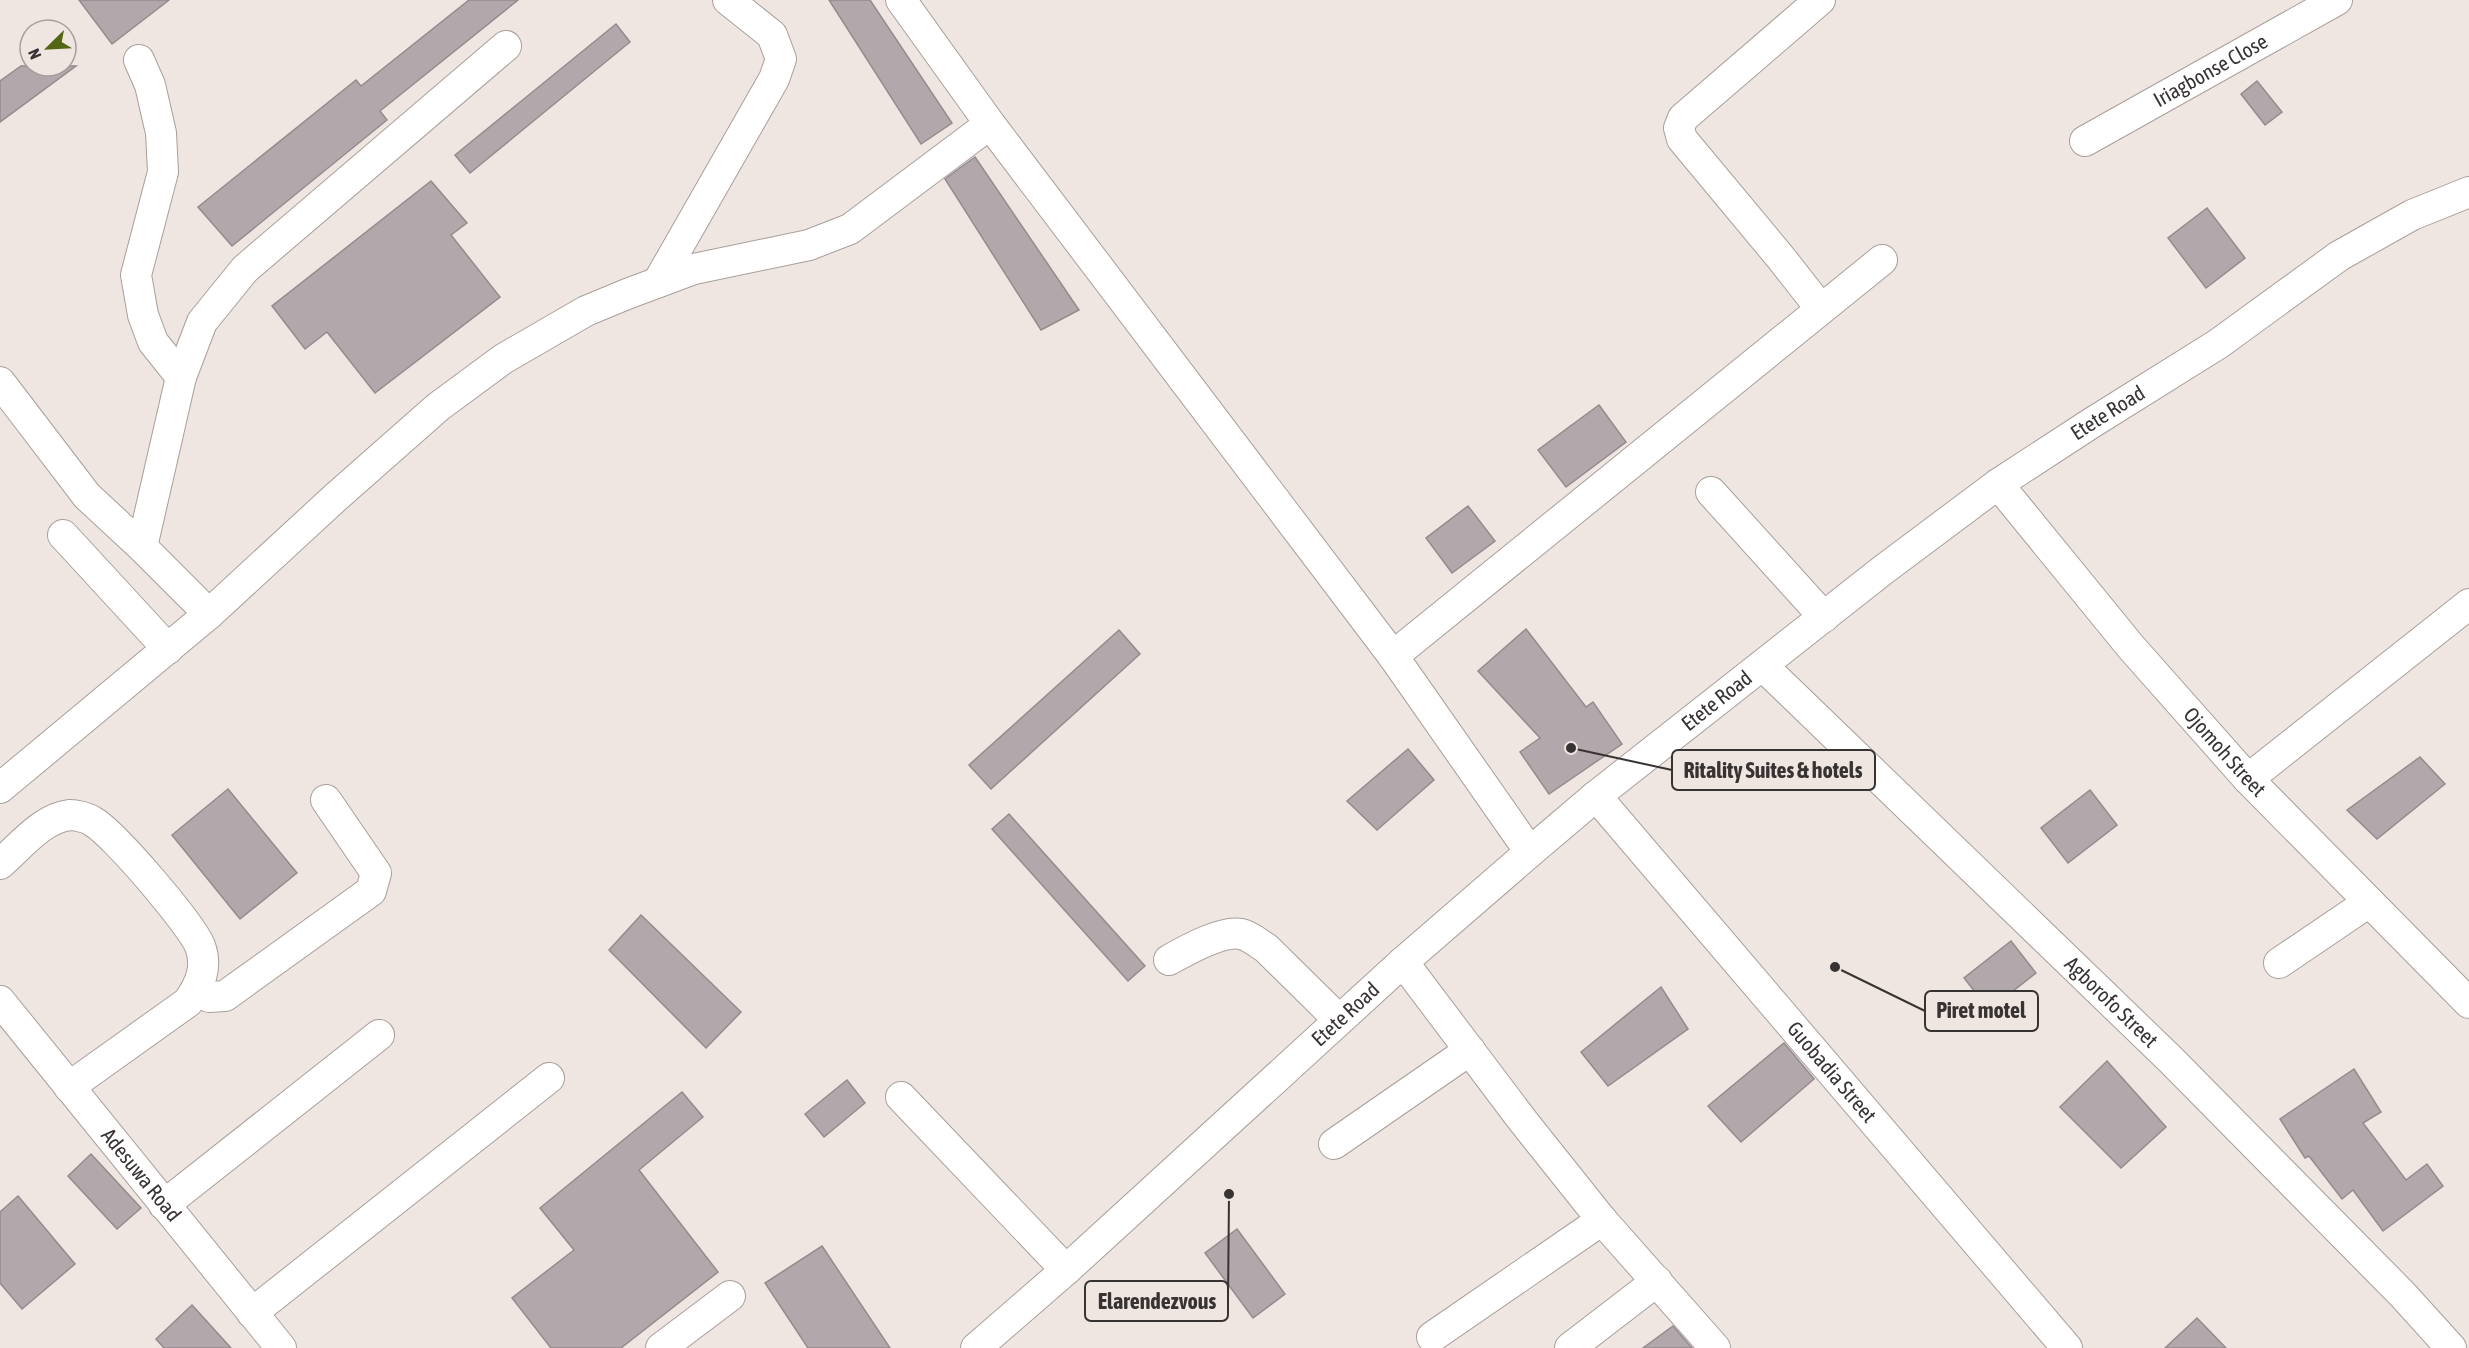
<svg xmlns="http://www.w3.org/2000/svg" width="2469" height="1348" viewBox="0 0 2469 1348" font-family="'Asap Condensed',sans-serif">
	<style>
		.building { fill: #b2a8ac; stroke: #948b8e; stroke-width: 1.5 }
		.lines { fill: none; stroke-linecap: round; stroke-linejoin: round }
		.minor-casing { stroke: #a89f9b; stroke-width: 32 }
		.minor { stroke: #fff; stroke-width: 30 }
		.labels { text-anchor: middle; stroke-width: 4.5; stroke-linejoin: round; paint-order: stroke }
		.street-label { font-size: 21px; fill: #373332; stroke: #efe5e1 }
		.leader { fill: none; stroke: #373332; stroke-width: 2 }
		.callout-dot { fill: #373332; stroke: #efe5e1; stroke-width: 2 }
		.callout { fill: #efe5e1; stroke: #373332; stroke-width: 2 }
		.callout-label { font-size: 22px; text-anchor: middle; font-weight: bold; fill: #373332 }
	</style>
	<rect width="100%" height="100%" fill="#efe5e1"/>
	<g class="building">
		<path d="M79 0H169L112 44Z"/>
		<path d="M469 0H518L380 111 387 120 232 246 198 207 356 80 361 86Z"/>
		<path d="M829 0H870L952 123 921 144Z"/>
		<path d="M616 24 630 42 470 173 455 155Z"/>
		<path d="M21 66H76L0 122V81Z"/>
		<path d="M2257 81 2282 112 2265 125 2241 94Z"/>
		<path d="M975 157 1079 310 1041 330 945 179Z"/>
		<path d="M431 181 467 223 451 235 500 297 375 393 327 332 305 349 272 306Z"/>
		<path d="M2207 208 2245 258 2206 288 2168 238Z"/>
		<path d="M1599 405 1626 442 1566 487 1538 450Z"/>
		<path d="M1468 506 1495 541 1452 573 1426 538Z"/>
		<path d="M1526 629 1586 707 1593 702 1622 744 1549 794 1520 752 1540 738 1478 671Z"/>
		<path d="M1119 630 1140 654 991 789 969 765Z"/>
		<path d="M1408 749 1434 780 1377 830 1347 801Z"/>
		<path d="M2420 757 2445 784 2377 839 2347 810Z"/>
		<path d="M228 789 297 873 240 919 172 835Z"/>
		<path d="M2090 790 2117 825 2068 863 2041 828Z"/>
		<path d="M1009 814 1145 966 1128 981 992 829Z"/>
		<path d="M641 915 741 1012 706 1048 609 950Z"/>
		<path d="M2011 941 2036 973 1989 1010 1964 978Z"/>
		<path d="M1661 987 1688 1029 1608 1086 1581 1052Z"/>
		<path d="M1784 1043 1814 1079 1741 1142 1708 1106Z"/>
		<path d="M2107 1061 2166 1127 2121 1168 2060 1107Z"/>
		<path d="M2354 1069 2381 1112 2363 1123 2406 1180 2427 1164 2443 1186 2383 1231 2353 1190 2342 1199 2309 1156 2305 1158 2280 1119Z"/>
		<path d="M847 1080 865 1103 824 1137 805 1114Z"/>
		<path d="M682 1092 703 1117 639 1170 718 1272 621 1348H551L512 1298 574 1250 540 1208Z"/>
		<path d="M91 1154 141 1208 117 1229 68 1176Z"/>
		<path d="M18 1196 75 1264 22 1309 0 1283V1212Z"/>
		<path d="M1237 1229 1285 1294 1253 1318 1205 1253Z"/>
		<path d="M822 1246 890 1348H808L765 1283Z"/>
		<path d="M192 1305 231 1348H164L156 1339Z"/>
		<path d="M2197 1318 2226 1348H2165Z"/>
		<path d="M1673 1326 1692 1348H1643Z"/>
	</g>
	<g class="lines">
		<defs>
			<g id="minor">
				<path d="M901 0 990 124 1393 656 1530 852"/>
				<path d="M1820 0 1683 118 1679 128 1682 139 1781 258 1821 309"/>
				<path d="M139 60 150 85 161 133 163 172 136 275 143 315 153 342 181 377"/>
				<path id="s1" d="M2085 141 2337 0"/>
				<path d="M658 282 774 79 781 59 772 35 728 0"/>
				<path d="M0 382 87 496 142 547 209 614"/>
				<path id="s2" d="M1998 484 2131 647 2248 779 2469 1003"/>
				<path d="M1711 492 1824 617"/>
				<path d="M63 535 168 649"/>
				<path d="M142 547 181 377 202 322 245 269 506 46"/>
				<path d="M1393 656 1882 260"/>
				<path id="s3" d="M1763 666 2171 1060 2403 1295 2451 1348"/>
				<path d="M2248 779 2469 604"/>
				<path d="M0 788 209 614 336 497 438 407 503 359 586 311 627 294 694 269 809 245 850 229 990 124"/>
				<path id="s4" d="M1596 796 2067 1348"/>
				<path d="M0 864C20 847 42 818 70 815 76 815 88 818 92 821 113 832 191 924 200 946 208 967 200 985 188 1002L69 1087"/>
				<path d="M1169 960C1185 951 1222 930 1241 934 1250 936 1258 943 1266 948L1339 1020"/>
				<path d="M1403 962 1523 1121 1602 1220 1715 1348"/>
				<path d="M2279 963 2369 902"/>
				<path d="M197 989 209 997 225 996 371 891 376 873 326 800"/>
				<path id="s5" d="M0 1001 281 1348"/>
				<path d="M901 1097 1066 1270"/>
				<path d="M1334 1144 1470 1050"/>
				<path d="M164 1205 379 1035"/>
				<path d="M252 1313 549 1078"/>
				<path d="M1432 1337 1602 1220"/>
				<path d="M661 1348 730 1296"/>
				<path id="s6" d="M976 1348 1066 1270 1403 962 1530 852 1596 796 1883 570 1998 484 2090 424 2218 344 2339 256 2412 215 2469 192"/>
				<path d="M1570 1348 1657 1281"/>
			</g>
		</defs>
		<use href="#minor" class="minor-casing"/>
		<use href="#minor" class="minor"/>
	</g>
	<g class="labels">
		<g class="street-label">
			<text dy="7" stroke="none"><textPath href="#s1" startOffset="144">Iriagbonse Close</textPath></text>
			<text dy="7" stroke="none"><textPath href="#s6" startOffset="1470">Etete Road</textPath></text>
			<text dy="7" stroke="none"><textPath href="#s6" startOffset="984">Etete Road</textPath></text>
			<text dy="7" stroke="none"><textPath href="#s2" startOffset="351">Ojomoh Street</textPath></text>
			<text dy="7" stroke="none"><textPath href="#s3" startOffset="484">Agborofo Street</textPath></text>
			<text dy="7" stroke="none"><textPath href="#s6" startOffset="498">Etete Road</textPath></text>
			<text dy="7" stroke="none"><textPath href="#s4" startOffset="363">Guobadia Street</textPath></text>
			<text dy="7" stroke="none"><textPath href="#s5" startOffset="224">Adesuwa Road</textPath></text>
		</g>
	</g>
	<path class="leader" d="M1571 748L1672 770M1835 967L1925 1011M1229 1194L1228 1301"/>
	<g class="callout-dot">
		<circle cx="1571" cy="748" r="6"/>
		<circle cx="1835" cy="967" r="6"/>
		<circle cx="1229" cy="1194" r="6"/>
	</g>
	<g class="callout">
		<rect x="1672" y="750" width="203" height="40" rx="6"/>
		<rect x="1925" y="991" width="113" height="40" rx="6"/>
		<rect x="1085" y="1281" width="143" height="40" rx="6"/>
	</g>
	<g class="callout-label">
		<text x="1773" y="778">Ritality Suites &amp; hotels</text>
		<text x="1981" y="1018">Piret motel</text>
		<text x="1157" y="1309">Elarendezvous</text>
	</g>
	<g transform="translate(48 48) rotate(246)"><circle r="28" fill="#efe5e1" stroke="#a59e9b" stroke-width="1.5"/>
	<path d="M0-4.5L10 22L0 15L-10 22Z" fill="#526613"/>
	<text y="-9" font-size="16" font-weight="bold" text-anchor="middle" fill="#373332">N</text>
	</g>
</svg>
